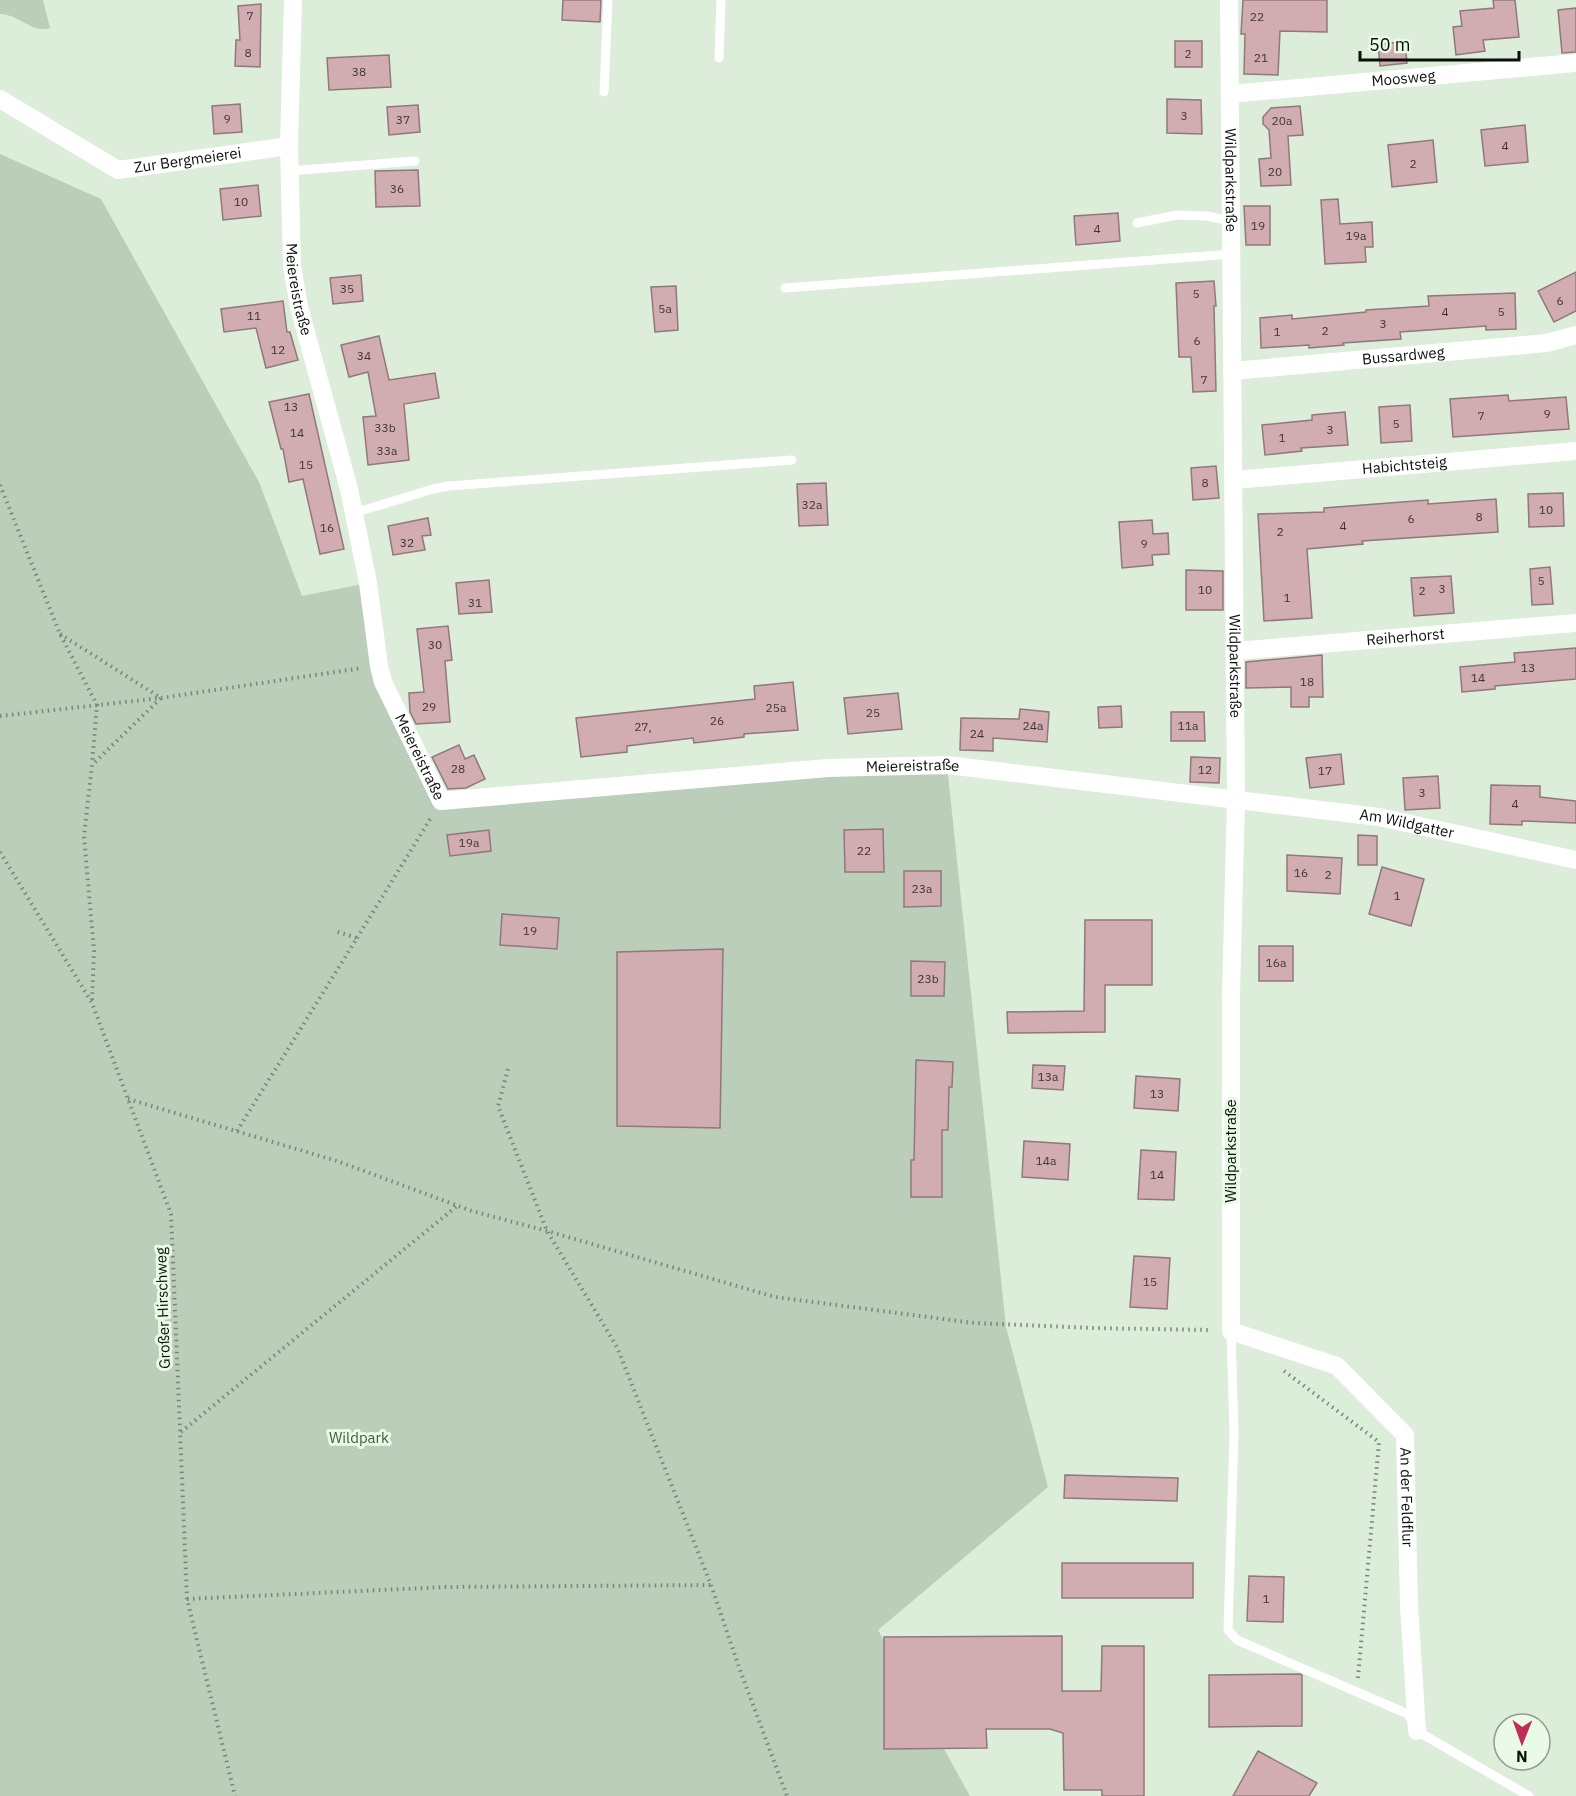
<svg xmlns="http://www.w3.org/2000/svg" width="1576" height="1796" viewBox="0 0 1576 1796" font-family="'IBM Plex Sans',sans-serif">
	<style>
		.green { fill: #bbceb9 }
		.building { fill: #d1acb1; stroke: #91787c; stroke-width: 1.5 }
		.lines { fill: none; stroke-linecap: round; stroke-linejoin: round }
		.path { stroke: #798578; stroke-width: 4; stroke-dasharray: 1.5 4.5; stroke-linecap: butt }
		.service { stroke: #fff; stroke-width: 9 }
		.minor { stroke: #fff; stroke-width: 18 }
		.labels { text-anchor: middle; stroke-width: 6; stroke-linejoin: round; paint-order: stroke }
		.number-label { font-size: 12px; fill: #3b3633 }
		.street-label { font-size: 15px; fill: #090f09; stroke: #e9fae7 }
		.park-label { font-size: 15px; fill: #3a5e38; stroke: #e9fae7 }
	</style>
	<rect width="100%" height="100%" fill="#dcedda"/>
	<g class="green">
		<path d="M0 0H43L50 28C31 34 22 15 0 14Z"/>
		<path d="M0 154 101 199 259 482 302 596 368 583 379 666 441 801 947 765 1006 1327 1048 1487 878 1630 970 1796H0Z"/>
	</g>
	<g class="building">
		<path d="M563 0H601L600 22 562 20Z"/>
		<path d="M1243 0H1327V32L1280 31 1278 75 1244 74 1245 34H1241Z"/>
		<path d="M1493 0H1515L1519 37 1483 40 1485 51 1456 55 1453 27 1462 26 1460 11 1494 8Z"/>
		<path d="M261 4 260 67 235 66 236 40H240L238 6Z"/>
		<path d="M1576 8V52L1562 53 1558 10Z"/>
		<rect x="1175" y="41" width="27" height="26"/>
		<path d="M1405 42 1407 63 1380 66 1378 44Z"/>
		<path d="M389 55 391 87 329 90 327 58Z"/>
		<path d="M1167 99 1201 100 1202 134 1167 133Z"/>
		<path d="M240 104 242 132 214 134 212 106Z"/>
		<path d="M418 105 420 132 389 135 387 107Z"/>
		<path d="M1300 106 1303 135 1288 136 1291 185 1261 186 1259 159 1271 158 1269 130 1263 124V117L1271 108Z"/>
		<path d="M1525 125 1528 162 1485 166 1481 130Z"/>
		<path d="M1433 140 1437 182 1392 187 1388 145Z"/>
		<path d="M418 170 420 206 376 207 375 171Z"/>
		<path d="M258 185 261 216 223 220 220 189Z"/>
		<path d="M1338 199 1340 224 1372 222 1373 247H1365L1366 262 1325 264 1321 200Z"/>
		<path d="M1244 206H1270V245H1246Z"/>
		<path d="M1118 213 1120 241 1076 245 1074 216Z"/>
		<path d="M1576 272V311L1554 322 1538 291Z"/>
		<path d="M361 275 363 301 333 304 330 278Z"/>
		<path d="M1214 281 1216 306H1214L1216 391 1193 392 1191 357H1179L1176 283Z"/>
		<path d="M676 286 678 330 655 332 651 287Z"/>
		<path d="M1515 293 1516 329 1486 330V326L1400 332 1401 339 1343 343 1344 345 1309 348V345L1261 348 1260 318 1292 315V319L1366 312V310L1429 306 1428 296Z"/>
		<path d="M283 301 287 332H290L298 360 266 368 256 328 224 332 221 309Z"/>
		<path d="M379 336 389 380 435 373 439 398 404 404 409 460 368 465 363 417 376 416 368 372 349 377 341 345Z"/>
		<path d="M309 394 344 549 320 554 303 479 289 482 283 449H281L269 402Z"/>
		<path d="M1508 395 1509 401 1566 397 1569 429 1453 437 1450 399Z"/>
		<path d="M1410 405 1412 441 1381 443 1379 407Z"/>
		<path d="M1345 412 1348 445 1301 448 1302 451 1265 455 1262 425 1312 420V415Z"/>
		<path d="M1216 466 1219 498 1193 500 1191 468Z"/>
		<path d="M826 483 828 525 799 526 797 484Z"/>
		<path d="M1563 493 1564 526 1529 527 1528 494Z"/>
		<path d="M1496 499 1498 532 1362 541 1363 544 1307 549 1312 618 1264 621 1258 514 1324 512V508L1428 500V504Z"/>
		<path d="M428 518 431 535 422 536 425 550 393 555 388 526Z"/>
		<path d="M1152 520 1153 534 1168 533 1169 554 1152 555 1153 565 1122 568 1119 522Z"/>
		<path d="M1550 567 1553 604 1532 605 1530 569Z"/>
		<path d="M1186 570 1223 571V610H1186Z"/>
		<path d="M1451 576 1454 613 1414 616 1411 578Z"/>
		<path d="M489 580 492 612 459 614 456 583Z"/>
		<path d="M448 626 452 660 445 661 450 722 416 724 410 712 409 693 424 692 417 629Z"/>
		<path d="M1576 648V679L1495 686V689L1462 692 1460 667 1515 662 1514 653Z"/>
		<path d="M1322 655 1323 697H1309V707H1291V687L1246 688V662Z"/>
		<path d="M793 682 798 730 744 734V737L694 743 693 738 627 746V752L581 757 576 718 755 699 754 686Z"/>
		<path d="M898 693 902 729 848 734 844 698Z"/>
		<path d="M1121 706 1122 727 1099 728 1098 707Z"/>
		<path d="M1020 709 1049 712 1047 742 993 738V751L960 750 961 718 1019 719Z"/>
		<path d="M1171 712H1204L1205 741H1171Z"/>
		<path d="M459 745 465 759 474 755 485 779 466 788 448 789 432 757Z"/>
		<path d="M1341 754 1344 784 1310 788 1306 758Z"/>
		<path d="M1191 757 1220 758 1219 783 1190 782Z"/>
		<path d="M1438 776 1440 808 1405 810 1403 778Z"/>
		<path d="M1491 785 1540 786V797L1576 801V823L1522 821V825L1490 824Z"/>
		<path d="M883 829 884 872H845L844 830Z"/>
		<path d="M489 830 491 851 450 856 447 835Z"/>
		<path d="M1358 835 1377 836V865H1358Z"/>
		<path d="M1287 855 1342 858 1340 894 1287 891Z"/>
		<path d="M1382 867 1424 879 1411 926 1369 914Z"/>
		<path d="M904 871H941V906L904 907Z"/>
		<path d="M502 914 559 918 557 949 500 945Z"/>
		<path d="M1085 920H1152V985H1105V1032L1008 1033 1007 1012 1084 1011Z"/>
		<rect x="1259" y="946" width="34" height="35"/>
		<path d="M723 949 720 1128 617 1126V952Z"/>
		<path d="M911 961 945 962 944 996H911Z"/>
		<path d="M916 1060 953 1062 952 1087H949L948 1130H942V1197H911V1160H914Z"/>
		<path d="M1033 1065 1065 1066 1063 1090 1032 1088Z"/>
		<path d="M1136 1076 1180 1079 1178 1111 1134 1108Z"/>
		<path d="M1024 1141 1070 1144 1068 1180 1022 1177Z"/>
		<path d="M1141 1150 1176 1152 1174 1200 1138 1199Z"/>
		<path d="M1134 1256 1170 1258 1167 1309 1130 1307Z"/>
		<path d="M1065 1475 1178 1478 1177 1501 1064 1498Z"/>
		<rect x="1062" y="1563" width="131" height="35"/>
		<path d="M1249 1576 1284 1577 1283 1622 1247 1621Z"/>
		<path d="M1062 1636V1691H1101L1102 1646H1144V1796H1102V1790H1064L1063 1733 1050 1729H986L987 1748 884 1749V1637Z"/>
		<path d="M1300 1674 1302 1675V1726L1209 1727V1675Z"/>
		<path d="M1258 1751 1317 1783 1309 1796H1233Z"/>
	</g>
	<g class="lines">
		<g class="path">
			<path d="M0 485 60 634 97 705 92 764"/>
			<path d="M60 634 161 698 92 765 84 836 94 951 92 1002"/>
			<path d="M0 716 161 698 362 668"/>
			<path d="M0 852 92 1003 171 1214 187 1599 235 1796"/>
			<path d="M357 938 432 816"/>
			<path d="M508 1069 498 1106 547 1231 617 1347 711 1585 740 1670 787 1796"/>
			<path d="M128 1099 337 1161 472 1211 547 1231 775 1297 974 1323 1092 1328 1212 1330"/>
			<path d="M237 1131 357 938 335 931"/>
			<path d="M1284 1371 1379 1442 1358 1678"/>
			<path d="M181 1432 457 1206"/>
			<path d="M187 1599 446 1587 711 1585"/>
		</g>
		<g class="service">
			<path d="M719 58 721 0"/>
			<path d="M604 92 608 0"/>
			<path d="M289 171 415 161"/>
			<path d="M1137 223 1177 215 1207 216 1231 221"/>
			<path d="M785 288 1232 254"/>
			<path d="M354 513 433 489 449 486 792 460"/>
			<path d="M1231 1331 1234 1434 1228 1630 1237 1640 1408 1714 1417 1731 1529 1796"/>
		</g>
		<g class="minor">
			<path id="s1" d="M293 0 289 146 292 266 299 307 349 489 368 583 379 666 383 682 441 801 828 768 947 765 1379 817 1576 860"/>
			<path id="s2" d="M1229 0 1236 799 1231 996V1331L1337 1366 1405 1435 1409 1605 1417 1731"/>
			<path id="s3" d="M1230 94 1576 63"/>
			<path id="s4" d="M0 99 118 170 289 146"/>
			<path id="s5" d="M1232 371 1547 343 1576 335"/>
			<path id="s6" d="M1234 480 1576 451"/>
			<path id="s7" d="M1235 651 1576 623"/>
		</g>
	</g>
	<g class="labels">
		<g class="number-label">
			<text x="250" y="20">7</text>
			<text x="1257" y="21">22</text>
			<text x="248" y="57">8</text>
			<text x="1188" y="58">2</text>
			<text x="1261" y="62">21</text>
			<text x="359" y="76">38</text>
			<text x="1184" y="120">3</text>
			<text x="227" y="123">9</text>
			<text x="403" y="124">37</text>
			<text x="1282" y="125">20a</text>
			<text x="1505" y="150">4</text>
			<text x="1413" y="168">2</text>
			<text x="1275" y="176">20</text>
			<text x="397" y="193">36</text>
			<text x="241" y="206">10</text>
			<text x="1258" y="230">19</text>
			<text x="1097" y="233">4</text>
			<text x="1356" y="240">19a</text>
			<text x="347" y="293">35</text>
			<text x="1196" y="298">5</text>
			<text x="1560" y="305">6</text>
			<text x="665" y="313">5a</text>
			<text x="1445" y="316">4</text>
			<text x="1501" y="316">5</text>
			<text x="254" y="320">11</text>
			<text x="1383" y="328">3</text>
			<text x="1325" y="335">2</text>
			<text x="1277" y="336">1</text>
			<text x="1197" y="345">6</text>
			<text x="278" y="354">12</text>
			<text x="364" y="360">34</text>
			<text x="1204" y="384">7</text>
			<text x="291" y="411">13</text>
			<text x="1547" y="418">9</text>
			<text x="1481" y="420">7</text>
			<text x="1396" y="428">5</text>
			<text x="385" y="432">33b</text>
			<text x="1330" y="434">3</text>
			<text x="297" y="437">14</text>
			<text x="1282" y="442">1</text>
			<text x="387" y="455">33a</text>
			<text x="306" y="469">15</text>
			<text x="1205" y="487">8</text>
			<text x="812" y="509">32a</text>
			<text x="1546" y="514">10</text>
			<text x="1479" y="521">8</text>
			<text x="1411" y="523">6</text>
			<text x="1343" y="530">4</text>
			<text x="327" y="532">16</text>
			<text x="1280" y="536">2</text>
			<text x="407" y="547">32</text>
			<text x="1144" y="548">9</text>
			<text x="1541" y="585">5</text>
			<text x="1442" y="593">3</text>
			<text x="1205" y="594">10</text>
			<text x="1422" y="595">2</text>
			<text x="1287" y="602">1</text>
			<text x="475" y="607">31</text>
			<text x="435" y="649">30</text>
			<text x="1528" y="672">13</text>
			<text x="1478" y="682">14</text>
			<text x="1307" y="686">18</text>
			<text x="429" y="711">29</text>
			<text x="776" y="712">25a</text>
			<text x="873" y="717">25</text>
			<text x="717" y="725">26</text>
			<text x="1033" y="730">24a</text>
			<text x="1188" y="730">11a</text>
			<text x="643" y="731">27,</text>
			<text x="977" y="738">24</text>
			<text x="458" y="773">28</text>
			<text x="1205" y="774">12</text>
			<text x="1325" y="775">17</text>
			<text x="1422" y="797">3</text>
			<text x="1515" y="808">4</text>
			<text x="469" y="847">19a</text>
			<text x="864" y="855">22</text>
			<text x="1301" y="877">16</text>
			<text x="1328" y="879">2</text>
			<text x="922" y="893">23a</text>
			<text x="1397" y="900">1</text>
			<text x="530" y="935">19</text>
			<text x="1276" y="967">16a</text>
			<text x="928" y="983">23b</text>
			<text x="1048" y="1081">13a</text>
			<text x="1157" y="1098">13</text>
			<text x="1046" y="1165">14a</text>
			<text x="1157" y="1179">14</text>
			<text x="1150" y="1286">15</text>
			<text x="1266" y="1603">1</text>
		</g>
		<g class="street-label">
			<text dy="5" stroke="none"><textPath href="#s3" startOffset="174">Moosweg</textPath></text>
			<text dy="5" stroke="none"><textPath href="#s4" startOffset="208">Zur Bergmeierei</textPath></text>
			<text dy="5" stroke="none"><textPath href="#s2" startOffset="180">Wildparkstraße</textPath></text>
			<text dy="5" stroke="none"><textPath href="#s1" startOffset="290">Meiereistraße</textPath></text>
			<text dy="5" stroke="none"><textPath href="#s5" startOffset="172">Bussardweg</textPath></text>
			<text dy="5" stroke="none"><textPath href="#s6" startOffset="171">Habichtsteig</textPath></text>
			<text dy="5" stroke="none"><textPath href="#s7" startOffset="171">Reiherhorst</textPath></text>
			<text dy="5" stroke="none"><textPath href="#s2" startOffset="666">Wildparkstraße</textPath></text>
			<text dy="5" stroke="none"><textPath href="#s1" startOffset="776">Meiereistraße</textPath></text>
			<text dy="5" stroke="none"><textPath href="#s1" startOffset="1298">Meiereistraße</textPath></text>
			<text dy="5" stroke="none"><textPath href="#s1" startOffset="1796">Am Wildgatter</textPath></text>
			<text transform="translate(1231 1151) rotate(-90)" y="5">Wildparkstraße</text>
			<text transform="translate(163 1308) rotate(-92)" y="5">Großer Hirschweg</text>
			<text dy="5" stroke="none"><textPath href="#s2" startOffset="1602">An der Feldflur</textPath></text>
		</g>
		<g class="park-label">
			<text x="359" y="1443">Wildpark</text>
		</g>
	</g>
	<g transform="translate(1522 1742) rotate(181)"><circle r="28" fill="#e9fae7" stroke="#8f9c8e" stroke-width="1.5"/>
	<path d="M0-4.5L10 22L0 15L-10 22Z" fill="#be2e58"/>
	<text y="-9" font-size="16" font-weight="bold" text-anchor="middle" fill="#090f09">N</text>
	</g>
	<path d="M1360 51v9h159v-9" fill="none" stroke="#090f09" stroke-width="3"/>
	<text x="1369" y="51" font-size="18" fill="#090f09" stroke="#e9fae7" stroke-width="4.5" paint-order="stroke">50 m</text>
</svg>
